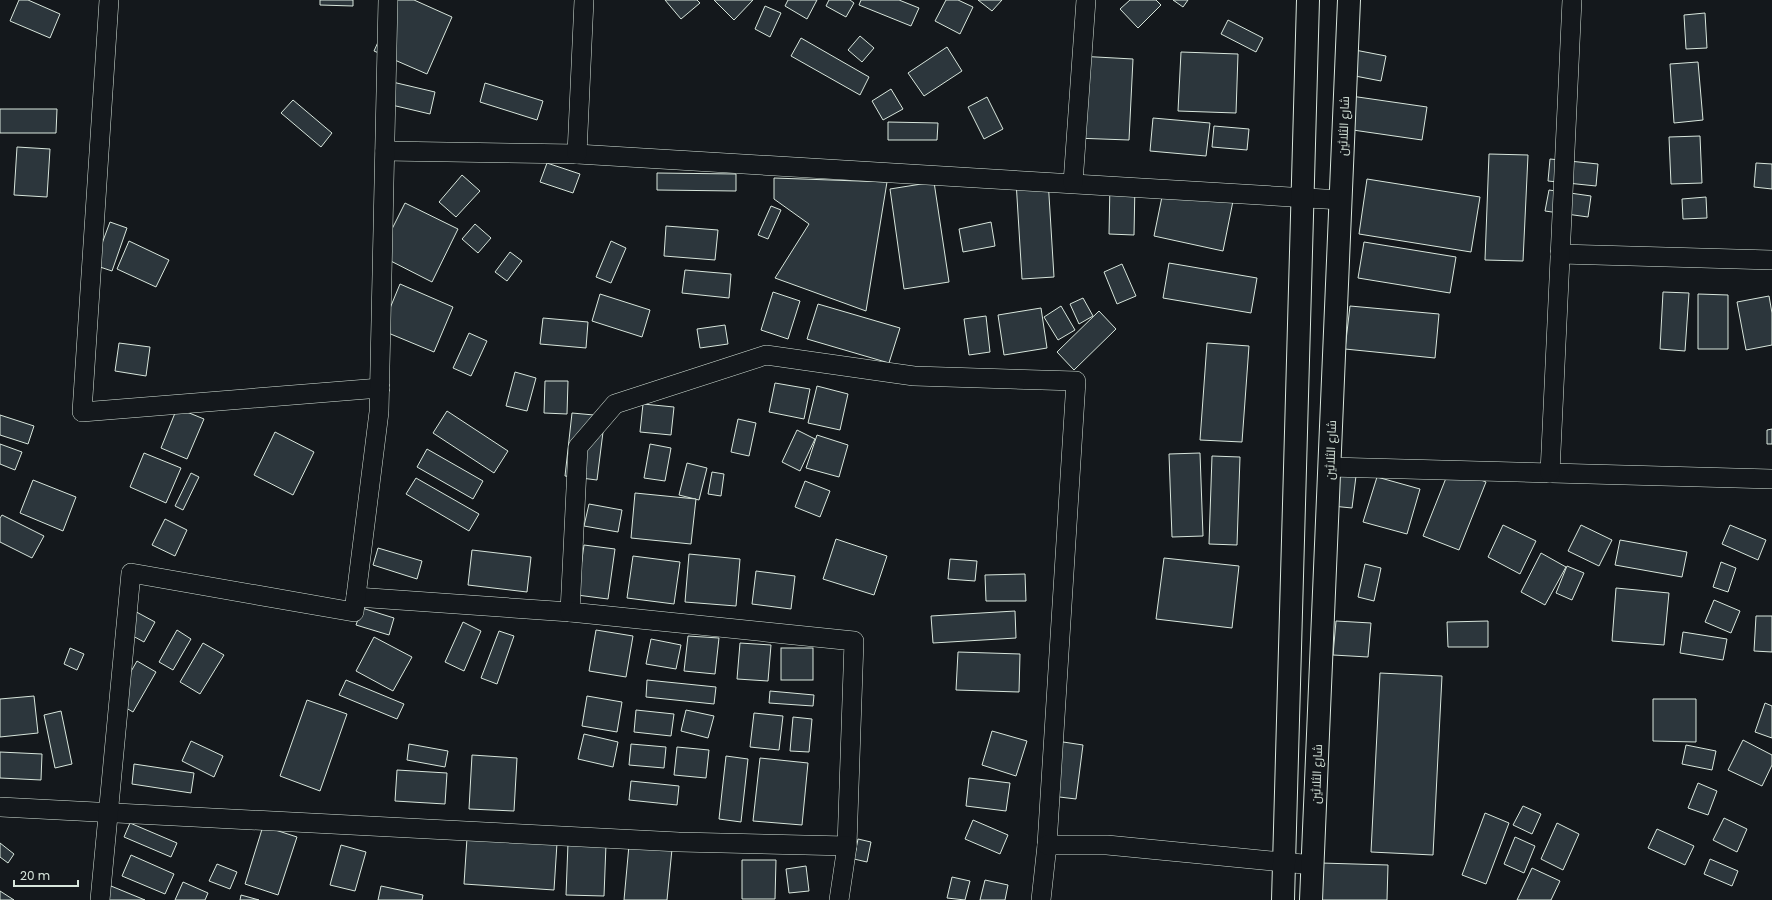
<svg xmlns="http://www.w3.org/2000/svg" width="1772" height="900" viewBox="0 0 1772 900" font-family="Poppins,Cairo,sans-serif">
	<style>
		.building { fill: #2c363c; stroke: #d8e6dc }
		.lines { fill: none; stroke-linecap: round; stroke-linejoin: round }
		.street-casing { stroke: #d8e6dc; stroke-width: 20 }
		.secondary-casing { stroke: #d8e6dc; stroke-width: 24 }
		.street { stroke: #14181c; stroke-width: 19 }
		.secondary { stroke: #14181c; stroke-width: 22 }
		.labels { text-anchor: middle; stroke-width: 3; stroke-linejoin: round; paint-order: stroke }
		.street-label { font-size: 12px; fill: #d8e6dc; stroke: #14181c }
	</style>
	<rect width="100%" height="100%" fill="#14181c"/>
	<g class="building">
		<path d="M19 0H28L60 14 50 38 10 21Z"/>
		<path d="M320 0H353V6L320 5Z"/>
		<path d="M397 0H414L452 17 427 74 374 51Z"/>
		<path d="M665 0H697L700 3 681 19Z"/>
		<path d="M714 0H753L734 20Z"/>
		<path d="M788 0H817L807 19 785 6Z"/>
		<path d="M829 0H850L854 3 846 17 826 6Z"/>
		<path d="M861 0H899L919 8 911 26 859 5Z"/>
		<path d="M946 0H958L973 7 960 34 935 21Z"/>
		<path d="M978 0H1002L992 11Z"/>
		<path d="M1130 0H1156L1161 5 1138 28 1120 9Z"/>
		<path d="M1173 0H1188L1183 7Z"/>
		<path d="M765 6 781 13 770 37 755 29Z"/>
		<path d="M1705 13 1707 48 1686 49 1684 15Z"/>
		<path d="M1228 20 1263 38 1256 52 1221 34Z"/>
		<path d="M860 36 874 48 862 62 848 50Z"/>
		<path d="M801 38 869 77 860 95 791 56Z"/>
		<path d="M947 47 962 71 924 96 908 73Z"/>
		<path d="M1355 50 1386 56 1381 81 1350 75Z"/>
		<path d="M1181 52 1238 54 1236 113 1178 111Z"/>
		<path d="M1078 56 1133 59 1129 140 1074 138Z"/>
		<path d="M1698 62 1703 120 1674 123 1670 64Z"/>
		<path d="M384 80 435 92 430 114 379 102Z"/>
		<path d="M485 83 543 101 537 120 480 102Z"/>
		<path d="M891 89 903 109 883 120 872 101Z"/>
		<path d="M1344 95 1427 107 1422 140 1339 128Z"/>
		<path d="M987 97 1003 129 984 139 968 107Z"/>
		<path d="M293 100 332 133 321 147 281 113Z"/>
		<path d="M0 109H57L56 133H0Z"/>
		<path d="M1153 118 1210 123 1206 156 1150 151Z"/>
		<path d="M888 122 938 123 937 140H888Z"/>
		<path d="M1214 126 1249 129 1247 150 1212 147Z"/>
		<path d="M1700 136 1702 183 1671 184 1669 137Z"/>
		<path d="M17 147 50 149 47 197 14 195Z"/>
		<path d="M1489 154 1528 155 1523 261 1485 260Z"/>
		<path d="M1550 159 1598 164 1596 186 1548 181Z"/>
		<path d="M547 163 580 174 573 193 540 182Z"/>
		<path d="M1756 163 1772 164V189L1754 187Z"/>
		<path d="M657 173 736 174V191L657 190Z"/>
		<path d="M462 175 480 191 456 217 439 202Z"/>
		<path d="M774 178 887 182 866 311 775 278 809 224 774 199Z"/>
		<path d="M1048 179 1054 277 1022 279 1016 181Z"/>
		<path d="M1367 179 1480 197 1471 252 1359 234Z"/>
		<path d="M934 182 949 282 904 289 890 189Z"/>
		<path d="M1110 182 1135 183 1134 235 1109 234Z"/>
		<path d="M1164 187 1233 201 1223 251 1154 236Z"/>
		<path d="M1549 190 1591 196 1588 217 1545 211Z"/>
		<path d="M1706 197 1707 218 1683 219 1682 199Z"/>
		<path d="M405 203 458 229 432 282 379 255Z"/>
		<path d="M771 206 781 210 768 239 758 235Z"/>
		<path d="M110 222 127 228 112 271 94 265Z"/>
		<path d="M991 222 995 246 963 252 959 229Z"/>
		<path d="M475 224 491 238 478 253 462 239Z"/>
		<path d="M666 226 718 230 715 260 664 256Z"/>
		<path d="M129 241 169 260 156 287 117 269Z"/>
		<path d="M611 241 626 248 611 283 596 277Z"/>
		<path d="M1364 242 1456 257 1450 293 1358 278Z"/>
		<path d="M510 252 522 261 507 281 495 272Z"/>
		<path d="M1169 263 1257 278 1251 313 1163 298Z"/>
		<path d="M1122 264 1136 296 1117 304 1104 272Z"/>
		<path d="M685 270 731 274 729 298 682 293Z"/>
		<path d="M400 284 453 307 434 352 381 330Z"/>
		<path d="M773 292 800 301 788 339 761 330Z"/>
		<path d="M1663 292 1689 293 1685 351 1660 349Z"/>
		<path d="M600 294 650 310 642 337 592 321Z"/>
		<path d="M1698 294 1728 295V349H1698Z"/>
		<path d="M1769 296 1772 313V345L1746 350 1737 302Z"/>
		<path d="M1083 298 1093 316 1079 324 1070 304Z"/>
		<path d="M818 304 900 328 889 363 807 339Z"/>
		<path d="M1061 306 1075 330 1058 340 1044 317Z"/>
		<path d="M1350 306 1439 314 1435 358 1345 349Z"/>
		<path d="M1041 308 1047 348 1004 355 998 315Z"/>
		<path d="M1099 311 1116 329 1074 370 1057 352Z"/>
		<path d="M986 316 990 352 969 355 964 319Z"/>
		<path d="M543 318 588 322 586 348 540 344Z"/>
		<path d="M725 325 728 344 700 348 697 329Z"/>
		<path d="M469 333 487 341 471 376 453 368Z"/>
		<path d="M119 343 150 347 146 376 115 371Z"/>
		<path d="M1207 343 1249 346 1242 442 1200 440Z"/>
		<path d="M515 372 536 378 527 411 506 406Z"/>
		<path d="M545 381H568L567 414 544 413Z"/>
		<path d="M775 383 810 389 804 419 769 412Z"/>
		<path d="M817 386 848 394 840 430 808 423Z"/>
		<path d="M643 404 674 407 671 435 640 432Z"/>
		<path d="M177 408 204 419 187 459 161 448Z"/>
		<path d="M447 411 508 451 494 473 433 433Z"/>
		<path d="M572 413 605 416 597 480 565 476Z"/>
		<path d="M0 415 34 426 28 444 0 435Z"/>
		<path d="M738 419 756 423 749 456 731 452Z"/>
		<path d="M1772 429V444H1767V430Z"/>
		<path d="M797 430 815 439 800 471 782 462Z"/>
		<path d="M275 432 314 452 293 495 254 475Z"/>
		<path d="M817 435 848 445 839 477 806 468Z"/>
		<path d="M0 444 22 452 15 470 0 464Z"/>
		<path d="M650 444 671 448 665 481 644 478Z"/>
		<path d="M427 449 483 481 473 499 417 467Z"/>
		<path d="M144 453 181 468 166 503 130 487Z"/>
		<path d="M1200 453 1203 536 1172 537 1169 454Z"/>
		<path d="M1212 456 1240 457 1237 545 1209 544Z"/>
		<path d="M687 463 707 468 699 500 679 495Z"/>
		<path d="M1450 468 1486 482 1459 550 1423 536Z"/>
		<path d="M712 472 724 474 721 496 708 494Z"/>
		<path d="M191 473 199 477 183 510 175 506Z"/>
		<path d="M1336 473 1356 476 1352 508 1332 506Z"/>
		<path d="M1377 477 1420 489 1407 534 1363 522Z"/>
		<path d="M416 478 479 514 469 531 406 494Z"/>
		<path d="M33 480 76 497 63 531 20 513Z"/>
		<path d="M805 481 830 491 820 517 795 507Z"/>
		<path d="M635 493 696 499 691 544 631 538Z"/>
		<path d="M589 504 622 510 618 532 584 526Z"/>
		<path d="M2 515 44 536 32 558 0 542V518Z"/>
		<path d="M165 519 187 530 175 556 152 545Z"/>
		<path d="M1503 525 1536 541 1520 574 1488 557Z"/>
		<path d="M1581 525 1612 540 1599 566 1568 551Z"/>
		<path d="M1730 525 1766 540 1758 560 1722 544Z"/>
		<path d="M836 539 887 556 874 595 823 579Z"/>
		<path d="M1620 540 1687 552 1682 577 1615 565Z"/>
		<path d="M584 545 615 549 608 599 577 595Z"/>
		<path d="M378 548 422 561 417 579 373 565Z"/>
		<path d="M472 550 531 557 527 592 468 585Z"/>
		<path d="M1541 553 1566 567 1545 605 1521 592Z"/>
		<path d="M689 554 740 559 736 606 685 602Z"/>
		<path d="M633 556 680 562 674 604 627 598Z"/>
		<path d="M1164 558 1239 566 1232 628 1156 619Z"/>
		<path d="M950 559 977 561 975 581 948 579Z"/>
		<path d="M1721 562 1736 568 1728 592 1713 587Z"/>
		<path d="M1365 564 1381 568 1374 601 1358 597Z"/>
		<path d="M1567 566 1584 573 1572 600 1556 593Z"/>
		<path d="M756 571 795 576 791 609 752 604Z"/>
		<path d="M1025 574 1026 601H986L985 575Z"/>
		<path d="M1616 588 1669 593 1664 645 1612 641Z"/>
		<path d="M1714 600 1740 611 1731 633 1705 622Z"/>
		<path d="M129 608 155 622 144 642 118 628Z"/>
		<path d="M362 608 394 618 389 635 356 625Z"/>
		<path d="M1015 611 1016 638 933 643 931 616Z"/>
		<path d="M1756 616H1772V652L1754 651Z"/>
		<path d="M1336 621 1371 623 1368 657 1333 655Z"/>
		<path d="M1488 621V647H1448L1447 622Z"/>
		<path d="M463 622 481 631 464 671 445 662Z"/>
		<path d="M177 630 191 639 173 670 159 662Z"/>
		<path d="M596 630 633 636 626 677 589 671Z"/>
		<path d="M499 631 514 636 497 684 481 678Z"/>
		<path d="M1683 632 1727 639 1723 660 1680 653Z"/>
		<path d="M688 636 719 638 715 674 684 671Z"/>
		<path d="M374 637 412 657 393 691 356 671Z"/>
		<path d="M651 639 681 645 676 669 646 664Z"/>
		<path d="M203 643 224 655 200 694 180 682Z"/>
		<path d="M740 643 771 645 768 681 737 679Z"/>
		<path d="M70 648 84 654 77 670 64 664Z"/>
		<rect x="781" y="648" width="32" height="32"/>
		<path d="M958 652 1020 654 1019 692 956 690Z"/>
		<path d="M137 661 156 672 133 712 114 701Z"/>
		<path d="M1380 673 1442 676 1433 855 1371 852Z"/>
		<path d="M346 680 404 704 397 719 339 695Z"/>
		<path d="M647 680 716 687 714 704 646 697Z"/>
		<path d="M770 691 814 695 813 706 769 703Z"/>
		<path d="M34 696 38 733 0 737V699Z"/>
		<path d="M587 696 622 702 617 732 582 726Z"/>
		<path d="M1653 699H1696V742L1653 741Z"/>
		<path d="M307 700 347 714 320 791 280 776Z"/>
		<path d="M1765 703 1772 706V738L1755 732Z"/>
		<path d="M636 710 674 714 671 736 634 732Z"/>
		<path d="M686 710 714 716 708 738 681 731Z"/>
		<path d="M61 711 72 764 55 768 44 715Z"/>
		<path d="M754 713 783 716 779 750 750 747Z"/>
		<path d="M793 717 812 719 809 752 790 751Z"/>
		<path d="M992 731 1027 741 1016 776 982 765Z"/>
		<path d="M584 734 618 742 613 767 578 759Z"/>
		<path d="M1050 740 1083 745 1076 799 1043 795Z"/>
		<path d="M1743 740 1772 755V765L1762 786 1728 770Z"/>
		<path d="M191 741 223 756 214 777 182 761Z"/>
		<path d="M409 744 448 751 445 767 407 760Z"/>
		<path d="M631 744 666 747 664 768 629 765Z"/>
		<path d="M1686 745 1716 751 1712 770 1682 764Z"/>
		<path d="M677 747 709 750 706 778 674 775Z"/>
		<path d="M0 752 42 754 41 780 0 778Z"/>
		<path d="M472 755 517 758 514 811 469 809Z"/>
		<path d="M726 756 748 759 741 822 719 819Z"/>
		<path d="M760 758 808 763 802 825 753 821Z"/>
		<path d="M134 764 194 773 191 793 132 784Z"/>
		<path d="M397 770 447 773 445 804 395 801Z"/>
		<path d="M969 778 1010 783 1006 811 966 806Z"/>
		<path d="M631 781 679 786 677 805 629 800Z"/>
		<path d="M1698 783 1717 791 1708 815 1688 808Z"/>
		<path d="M1523 806 1541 814 1532 834 1513 825Z"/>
		<path d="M1485 813 1509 823 1486 884 1462 875Z"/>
		<path d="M1724 818 1747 829 1737 852 1713 840Z"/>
		<path d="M973 820 1008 835 1000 854 965 839Z"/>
		<path d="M130 823 177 843 171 857 124 837Z"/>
		<path d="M1557 823 1579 834 1563 870 1541 859Z"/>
		<path d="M263 826 297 837 278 895 245 884Z"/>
		<path d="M1657 829 1694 846 1685 865 1648 848Z"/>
		<path d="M1515 837 1535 846 1524 873 1504 864Z"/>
		<path d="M467 838 557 843 554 890 464 884Z"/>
		<path d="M858 839 871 842 867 862 854 859Z"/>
		<path d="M0 843 14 854 8 863 0 857Z"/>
		<path d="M568 843 606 844 604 896 566 895Z"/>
		<path d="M341 845 366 852 355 891 330 885Z"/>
		<path d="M629 845 672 849 667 900H624Z"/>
		<path d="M131 855 174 874 165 894 122 876Z"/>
		<path d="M1710 859 1738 871 1732 886 1704 874Z"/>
		<path d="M742 860H776L775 899H742Z"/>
		<path d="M1321 863 1388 865 1387 900H1320Z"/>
		<path d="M217 864 237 872 230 889 209 881Z"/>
		<path d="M806 866 809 891 789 893 786 869Z"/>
		<path d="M1532 868 1560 881 1551 900H1517Z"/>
		<path d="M952 877 970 881 965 900 947 898Z"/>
		<path d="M985 880 1008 885 1005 900H980Z"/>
		<path d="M183 882 208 893 205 900H175Z"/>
		<path d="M111 886 145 900H105Z"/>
		<path d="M381 886 423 895 422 900H378Z"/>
		<path d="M0 891 14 900H0Z"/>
		<path d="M241 895 259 900H240Z"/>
	</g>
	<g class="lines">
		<defs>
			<g id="street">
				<path d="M109 0 82 412 380 388"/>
				<path d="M385 151 577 154 1341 200"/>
				<path d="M577 154 584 0"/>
				<path d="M1073 183 1086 0"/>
				<path d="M1560 254 1772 260"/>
				<path d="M1330 467 1772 479"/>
				<path d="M1550 473 1572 0"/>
				<path d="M356 597 570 612 578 447 615 404 766 355 914 376 1076 381 1047 845 1041 900"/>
				<path d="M570 612 854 641 847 846"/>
				<path d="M0 807 679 842 847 846 839 900"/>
				<path d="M1047 845H1107L1313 865"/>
				<path d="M100 900 131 573 354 612 379 412 388 0"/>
			</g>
			<g id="secondary">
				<path d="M1283 900 1308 0"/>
				<path d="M1311 900 1349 0"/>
			</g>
		</defs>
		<use href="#street" class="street-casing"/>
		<use href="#secondary" class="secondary-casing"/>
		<use href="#street" class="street"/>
		<use href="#secondary" class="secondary"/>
	</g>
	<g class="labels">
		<g class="street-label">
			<text transform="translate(1344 126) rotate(-88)" y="4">شارع الثلاثين</text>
			<text transform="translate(1331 450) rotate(-88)" y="4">شارع الثلاثين</text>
			<text transform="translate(1317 774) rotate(-88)" y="4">شارع الثلاثين</text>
		</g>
	</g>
	<path d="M14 880v6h64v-6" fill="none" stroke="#d8e6dc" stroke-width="2"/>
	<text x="20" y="880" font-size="12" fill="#d8e6dc" stroke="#14181c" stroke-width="3" paint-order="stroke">20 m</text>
</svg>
